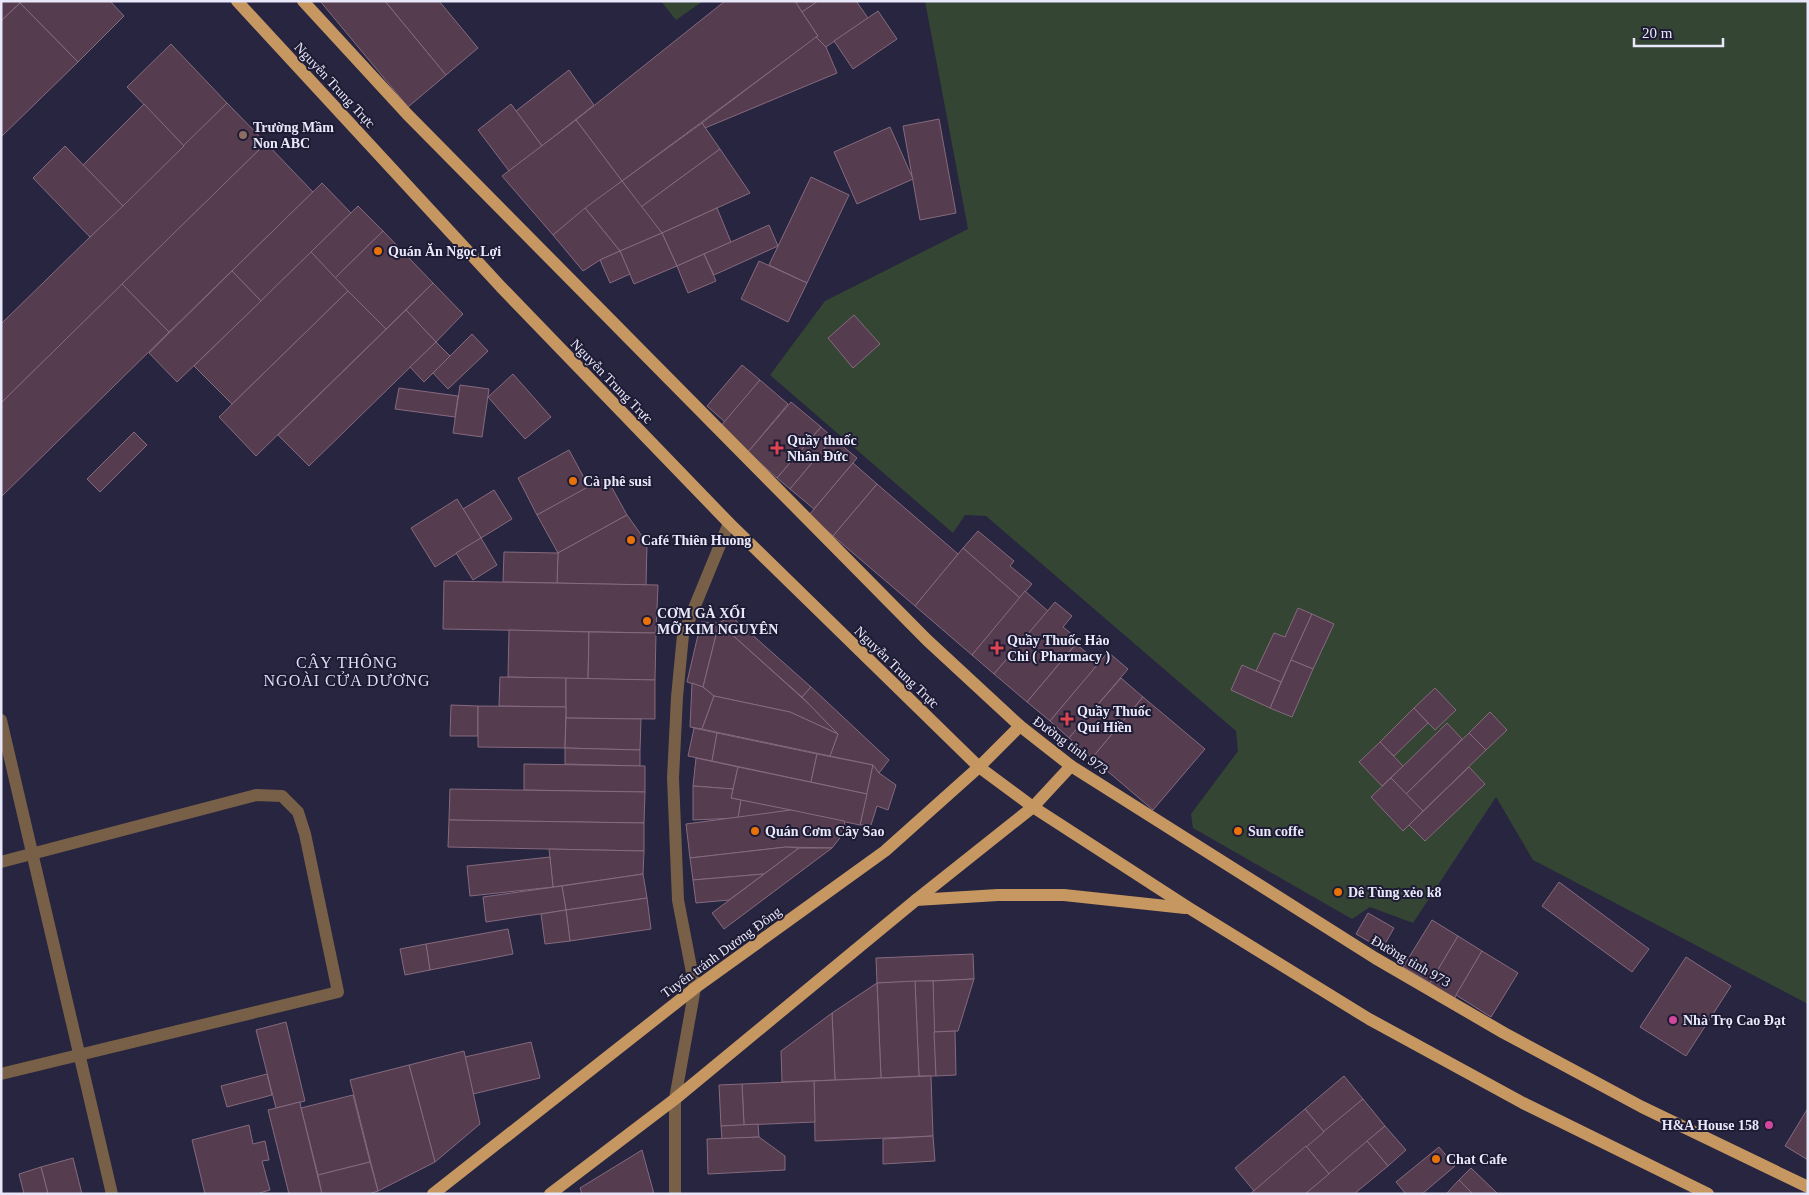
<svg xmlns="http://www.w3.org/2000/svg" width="1809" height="1195" viewBox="0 0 1809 1195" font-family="'Times New Roman',serif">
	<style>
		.green { fill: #344534 }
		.building { fill: #553c4f; stroke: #866a7f }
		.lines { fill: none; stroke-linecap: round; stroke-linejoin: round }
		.minor { stroke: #776047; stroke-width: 12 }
		.primary { stroke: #c69761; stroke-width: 12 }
		.education-dot { fill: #8d6e63; stroke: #1e1b34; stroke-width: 2 }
		.food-dot { fill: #e8710a; stroke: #1e1b34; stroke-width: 2 }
		.health-dot { fill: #e0444e; stroke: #1e1b34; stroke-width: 2 }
		.hotel-dot { fill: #d1479c; stroke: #1e1b34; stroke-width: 2 }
		.labels { text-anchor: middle; stroke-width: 4; stroke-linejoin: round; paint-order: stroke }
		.street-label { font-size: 14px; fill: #e9e8fa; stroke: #1e1b34 }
		.poi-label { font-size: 14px; font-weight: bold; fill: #e9e8fa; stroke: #1e1b34; text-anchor: start }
		.quarter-label { font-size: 16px; letter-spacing: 1px; fill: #dfdefa; stroke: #1e1b34 }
	</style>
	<rect width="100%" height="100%" fill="#27253f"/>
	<g class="green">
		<path d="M661 1H703L676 20Z"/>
		<path d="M925 1H1808V1004L1533 860 1496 797 1413 923 1370 907 1352 919 1193 828 1191 814 1238 751 1236 731 986 516 965 515 953 533 770 375 825 301 968 229Z"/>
	</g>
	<g class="building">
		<path d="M1 1H22L1 21Z"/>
		<path d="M22 1H110L124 16 78 62 20 3Z"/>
		<path d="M320 1H385L446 75 408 107Z"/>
		<path d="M385 1H439L478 48 446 75Z"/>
		<path d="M725 1H795L818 36 622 181 576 120Z"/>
		<path d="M795 1H818L802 12Z"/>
		<path d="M818 1H856L868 18 826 47 816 37 818 36 802 12Z"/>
		<path d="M20 3 78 62 1 137V21Z"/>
		<path d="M878 11 897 39 853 69 834 41Z"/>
		<path d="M816 37 826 47 837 73 705 128 702 123Z"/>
		<path d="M171 44 227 103 184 146 127 87Z"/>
		<path d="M569 70 594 105 542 146 516 111Z"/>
		<path d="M227 103 266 143 1 403V324Z"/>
		<path d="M144 104 184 146 123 206 83 165Z"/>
		<path d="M511 104 542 146 509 171 478 130Z"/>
		<path d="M939 119 956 213 920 220 903 126Z"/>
		<path d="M576 120 622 181 553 235 502 176Z"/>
		<path d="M702 123 720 149 641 207 622 181Z"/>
		<path d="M890 127 913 179 857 204 834 152Z"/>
		<path d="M266 143 313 192 169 332 122 284Z"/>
		<path d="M65 146 123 206 90 237 33 178Z"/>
		<path d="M720 149 750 193 662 233 641 207Z"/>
		<path d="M811 177 849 195 807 283 769 265Z"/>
		<path d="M622 181 662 233 620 251 585 208Z"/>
		<path d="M322 183 351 213 261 301 232 271Z"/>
		<path d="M358 206 383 231 335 278 311 252Z"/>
		<path d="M585 208 620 251 600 260 583 271 553 235Z"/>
		<path d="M717 208 731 242 677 266 662 233Z"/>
		<path d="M769 225 778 246 714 275 704 254Z"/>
		<path d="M383 231 433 283 386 329 335 278Z"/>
		<path d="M662 233 677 266 634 284 620 251Z"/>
		<path d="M620 251 630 274 610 283 600 260Z"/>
		<path d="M311 252 348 291 232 404 194 366Z"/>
		<path d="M704 254 716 281 688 293 677 266Z"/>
		<path d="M759 261 807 283 788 322 741 299Z"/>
		<path d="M232 271 261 301 177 382 149 353Z"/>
		<path d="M433 283 463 314 436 342 406 310Z"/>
		<path d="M122 284 169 332 1 497V403Z"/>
		<path d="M348 291 386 329 256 456 219 417Z"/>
		<path d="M406 310 436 342 309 466 278 435Z"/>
		<path d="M854 315 880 344 853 368 828 338Z"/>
		<path d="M472 334 488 351 448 389 433 373Z"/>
		<path d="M436 342 450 356 424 382 410 367Z"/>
		<path d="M742 365 760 380 725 422 707 406Z"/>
		<path d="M513 374 551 417 525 439 488 397Z"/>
		<path d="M760 380 788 404 748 452 719 428Z"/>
		<path d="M460 385 489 389 482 437 453 433Z"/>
		<path d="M399 388 458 396 455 417 395 409Z"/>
		<path d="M791 402 821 427 777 478 748 452Z"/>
		<path d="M821 427 833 438 790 489 777 478Z"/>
		<path d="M134 432 147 445 100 492 87 479Z"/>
		<path d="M833 438 857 458 814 509 790 489Z"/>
		<path d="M569 450 589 487 537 515 518 478Z"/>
		<path d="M853 463 877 484 833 536 809 515Z"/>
		<path d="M606 477 627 515 558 553 537 515Z"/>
		<path d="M877 484 958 554 915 606 833 536Z"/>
		<path d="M494 490 512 519 481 538 463 509Z"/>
		<path d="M457 499 481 538 435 567 411 528Z"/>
		<path d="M627 515 647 543 646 585 557 583 558 553Z"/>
		<path d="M978 531 1014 561 1010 566 1032 584 1020 598 963 548Z"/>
		<path d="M481 538 497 565 473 580 456 553Z"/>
		<path d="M963 548 1020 598 972 655 915 606Z"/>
		<path d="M504 552 558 553 557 583 503 582Z"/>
		<path d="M444 581 658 585 656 633 443 629Z"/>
		<path d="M1025 591 1048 611 994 674 972 655Z"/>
		<path d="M1055 602 1072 616 1063 627 1079 640 1027 702 994 674Z"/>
		<path d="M1298 608 1312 614 1281 682 1256 671 1274 633 1285 637Z"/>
		<path d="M1312 614 1334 624 1313 669 1291 660Z"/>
		<path d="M731 616 811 687 802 697 719 623Z"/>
		<path d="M701 622 719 623 703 687 687 682Z"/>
		<path d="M719 623 810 705 838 734 790 712 714 696 703 687Z"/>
		<path d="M509 630 589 632 588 679 508 677Z"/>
		<path d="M589 632 656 633 655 680 588 679Z"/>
		<path d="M1076 644 1099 663 1050 721 1027 702Z"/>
		<path d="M1108 652 1128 669 1069 738 1050 721Z"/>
		<path d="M1291 660 1313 669 1292 717 1270 708Z"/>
		<path d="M1242 665 1281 682 1270 708 1231 690Z"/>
		<path d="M500 677 566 678V707L499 706Z"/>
		<path d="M566 678 655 680V719L566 718Z"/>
		<path d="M1121 678 1143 697 1092 758 1069 738Z"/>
		<path d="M692 683 703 687 714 696 702 729 690 727Z"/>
		<path d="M811 687 889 760 879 773 873 765 830 756 838 734 802 697Z"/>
		<path d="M1435 688 1456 710 1435 730 1414 708Z"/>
		<path d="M714 696 790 712 838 734 830 756 702 729Z"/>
		<path d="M1143 697 1205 749 1153 810 1092 758Z"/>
		<path d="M451 705 478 706V736H450Z"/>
		<path d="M478 706 566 707 565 748 478 747Z"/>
		<path d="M1414 708 1428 723 1394 756 1380 742Z"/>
		<path d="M1490 712 1507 730 1486 750 1469 733Z"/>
		<path d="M566 718 641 719 640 750 565 748Z"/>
		<path d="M1447 723 1462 739 1406 794 1391 778Z"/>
		<path d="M694 728 717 733 712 761 688 756Z"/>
		<path d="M717 733 817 754 811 782 712 761Z"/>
		<path d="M1469 733 1486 750 1423 811 1406 794Z"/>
		<path d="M1380 742 1403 766 1382 786 1359 762Z"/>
		<path d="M565 748 640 750V766L565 764Z"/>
		<path d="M817 754 873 765 867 794 811 782Z"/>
		<path d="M696 758 738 767 733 789 693 786Z"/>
		<path d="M524 764 645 766V792L524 790Z"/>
		<path d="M873 765 879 773 896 785 888 810 877 806 871 825H860Z"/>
		<path d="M738 767 867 794 860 825 731 798Z"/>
		<path d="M1469 767 1485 784 1425 841 1409 825Z"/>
		<path d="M1391 778 1423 811 1403 831 1371 797Z"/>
		<path d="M693 786 733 789 731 798 741 800 738 818 693 820Z"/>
		<path d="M450 789 645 792 644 823 449 820Z"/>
		<path d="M741 800 791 810 738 818Z"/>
		<path d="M791 810 844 821 846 830 832 848 786 847 690 858 686 824Z"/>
		<path d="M449 820 644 823V851L448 847Z"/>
		<path d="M786 847 799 848 764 874 693 880 690 858Z"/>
		<path d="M799 848H832L724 929 712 913Z"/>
		<path d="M549 849 644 851 643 874 553 887Z"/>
		<path d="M550 857 553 887 470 896 467 866Z"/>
		<path d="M643 874 647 898 566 910 562 886Z"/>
		<path d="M764 874 729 900 696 903 693 880Z"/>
		<path d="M1559 882 1649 949 1632 972 1542 906Z"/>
		<path d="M562 886 566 910 486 922 483 897Z"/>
		<path d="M647 898 651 929 570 941 566 910Z"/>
		<path d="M566 910 570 941 545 944 541 914Z"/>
		<path d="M1368 913 1394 928 1382 949 1356 934Z"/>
		<path d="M1432 920 1458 936 1430 983 1403 967Z"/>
		<path d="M508 929 513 954 430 970 426 944Z"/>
		<path d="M1458 936 1482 951 1454 999 1430 983Z"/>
		<path d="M426 944 430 970 405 975 400 949Z"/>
		<path d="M1482 951 1518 973 1491 1017 1456 995Z"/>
		<path d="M973 954 974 979 877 983 876 958Z"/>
		<path d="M1686 957 1731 986 1686 1056 1640 1027Z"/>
		<path d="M974 979 958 1031 934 1032 933 981Z"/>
		<path d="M915 981H933L936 1076H919Z"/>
		<path d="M915 981 919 1076 881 1078 877 983Z"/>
		<path d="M877 983 881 1078 835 1080 832 1013Z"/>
		<path d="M832 1013 835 1080 782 1082 781 1051Z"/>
		<path d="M286 1022 305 1101 276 1108 256 1030Z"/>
		<path d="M955 1031 956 1075 936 1076 934 1032Z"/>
		<path d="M531 1042 540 1078 473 1094 465 1057Z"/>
		<path d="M464 1051 480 1124 435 1162 409 1065Z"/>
		<path d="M409 1065 435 1162 378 1191 350 1080Z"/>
		<path d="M267 1074 272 1095 227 1107 221 1086Z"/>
		<path d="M931 1076 933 1136 815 1141 814 1081Z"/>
		<path d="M1344 1076 1363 1099 1324 1132 1305 1109Z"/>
		<path d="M814 1081 815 1122 744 1125 742 1084Z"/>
		<path d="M742 1084 744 1125 721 1126 719 1085Z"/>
		<path d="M353 1095 370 1162 318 1175 301 1108Z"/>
		<path d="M1363 1099 1385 1126 1329 1174 1306 1146Z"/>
		<path d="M300 1102 301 1108 322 1194H289L268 1110Z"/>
		<path d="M1808 1108V1160L1785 1146Z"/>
		<path d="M1305 1109 1324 1132 1254 1191 1235 1168Z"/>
		<path d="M758 1124 759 1137 722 1139 721 1126Z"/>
		<path d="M249 1125 253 1144 265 1141 269 1160 262 1161 270 1190 256 1194H205L192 1140Z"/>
		<path d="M1385 1126 1406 1150 1388 1166 1367 1141Z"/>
		<path d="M933 1136 935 1161 883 1164V1139Z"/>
		<path d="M759 1137 785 1156V1170L708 1174 707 1139Z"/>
		<path d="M1367 1141 1388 1166 1354 1194H1305Z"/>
		<path d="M1306 1146 1329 1174 1305 1194H1250Z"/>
		<path d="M1439 1147 1455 1166 1422 1194H1406L1396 1182Z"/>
		<path d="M642 1150 654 1194H582L580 1188Z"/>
		<path d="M73 1158 82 1194H48L41 1167Z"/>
		<path d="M370 1162 378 1191 369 1194H322L318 1175Z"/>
		<path d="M41 1167 48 1194H24L19 1174Z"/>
		<path d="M1471 1168 1498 1194H1473L1459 1180Z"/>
		<path d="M1459 1180 1473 1194H1446Z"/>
	</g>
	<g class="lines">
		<g class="minor">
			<path d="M1 720 112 1194"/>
			<path d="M1 862 256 795 282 796 298 812 305 834 338 992 1 1074"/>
			<path d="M675 1194V1099L695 988 678 900 673 778 677 697 683 635 729 523"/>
		</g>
		<g class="primary">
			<path d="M237 1 501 287 729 523 979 767 1033 807 1189 908 1369 1019 1523 1103 1708 1194"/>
			<path d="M303 1 407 114 927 640 1020 726 1071 766 1375 958 1504 1033 1642 1107 1808 1187"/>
			<path d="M916 900 998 895H1064L1185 908"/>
			<path d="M433 1194 695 988 885 851 979 767 1020 726"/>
			<path d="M550 1194 675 1099 916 900 1033 807 1071 766"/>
		</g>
	</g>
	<circle class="education-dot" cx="243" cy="135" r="5"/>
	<g class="food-dot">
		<circle cx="378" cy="251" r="5"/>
		<circle cx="573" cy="481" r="5"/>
		<circle cx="631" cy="540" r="5"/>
		<circle cx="647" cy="621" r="5"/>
		<circle cx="755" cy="831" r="5"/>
		<circle cx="1238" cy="831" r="5"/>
		<circle cx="1338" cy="892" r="5"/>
		<circle cx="1436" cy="1159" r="5"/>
	</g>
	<g class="health-dot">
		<path d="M774.5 440.5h5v5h5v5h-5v5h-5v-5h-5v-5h5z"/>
		<path d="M994.5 640.5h5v5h5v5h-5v5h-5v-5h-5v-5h5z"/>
		<path d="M1064.5 711.5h5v5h5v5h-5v5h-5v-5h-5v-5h5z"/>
	</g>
	<g class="hotel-dot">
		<circle cx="1673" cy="1020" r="5"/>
		<circle cx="1769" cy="1125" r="5"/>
	</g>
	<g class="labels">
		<g class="street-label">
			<text transform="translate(335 85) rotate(47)" y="5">Nguyễn Trung Trực</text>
			<text transform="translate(612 381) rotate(46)" y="5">Nguyễn Trung Trực</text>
			<text transform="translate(897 667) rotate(44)" y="5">Nguyễn Trung Trực</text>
			<text transform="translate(1071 745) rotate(36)" y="5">Đường tỉnh 973</text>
			<text transform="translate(721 952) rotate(-36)" y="5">Tuyến tránh Dương Đông</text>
			<text transform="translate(1411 961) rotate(30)" y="5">Đường tỉnh 973</text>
		</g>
		<g class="poi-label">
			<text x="253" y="132">Trường Mầm<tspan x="253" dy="16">Non ABC</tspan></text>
			<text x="388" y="256">Quán Ăn Ngọc Lợi</text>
			<text x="787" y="445">Quầy thuốc<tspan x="787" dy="16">Nhân Đức</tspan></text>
			<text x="583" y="486">Cà phê susi</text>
			<text x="641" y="545">Café Thiên Huong</text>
			<text x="657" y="618">CƠM GÀ XỐI<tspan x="657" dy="16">MỠ KIM NGUYÊN</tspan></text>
			<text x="1007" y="645">Quầy Thuốc Hảo<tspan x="1007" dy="16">Chi ( Pharmacy )</tspan></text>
			<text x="1077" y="716">Quầy Thuốc<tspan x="1077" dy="16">Quí Hiền</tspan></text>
			<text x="765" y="836">Quán Cơm Cây Sao</text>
			<text x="1248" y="836">Sun coffe</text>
			<text x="1348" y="897">Dê Tùng xẻo k8</text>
			<text x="1683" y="1025">Nhà Trọ Cao Đạt</text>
			<text x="1759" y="1130" text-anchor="end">H&amp;A House 158</text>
			<text x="1446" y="1164">Chat Cafe</text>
		</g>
		<g class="quarter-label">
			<text x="347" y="668">CÂY THÔNG<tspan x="347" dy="18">NGOÀI CỬA DƯƠNG</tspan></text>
		</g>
	</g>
	<rect width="1809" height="1195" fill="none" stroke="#e9e8fa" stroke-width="5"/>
	<path d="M1634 38v8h89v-8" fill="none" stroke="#e9e8fa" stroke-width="2.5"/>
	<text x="1642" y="38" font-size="15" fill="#e9e8fa" stroke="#1e1b34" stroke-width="4" paint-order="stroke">20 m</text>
</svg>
